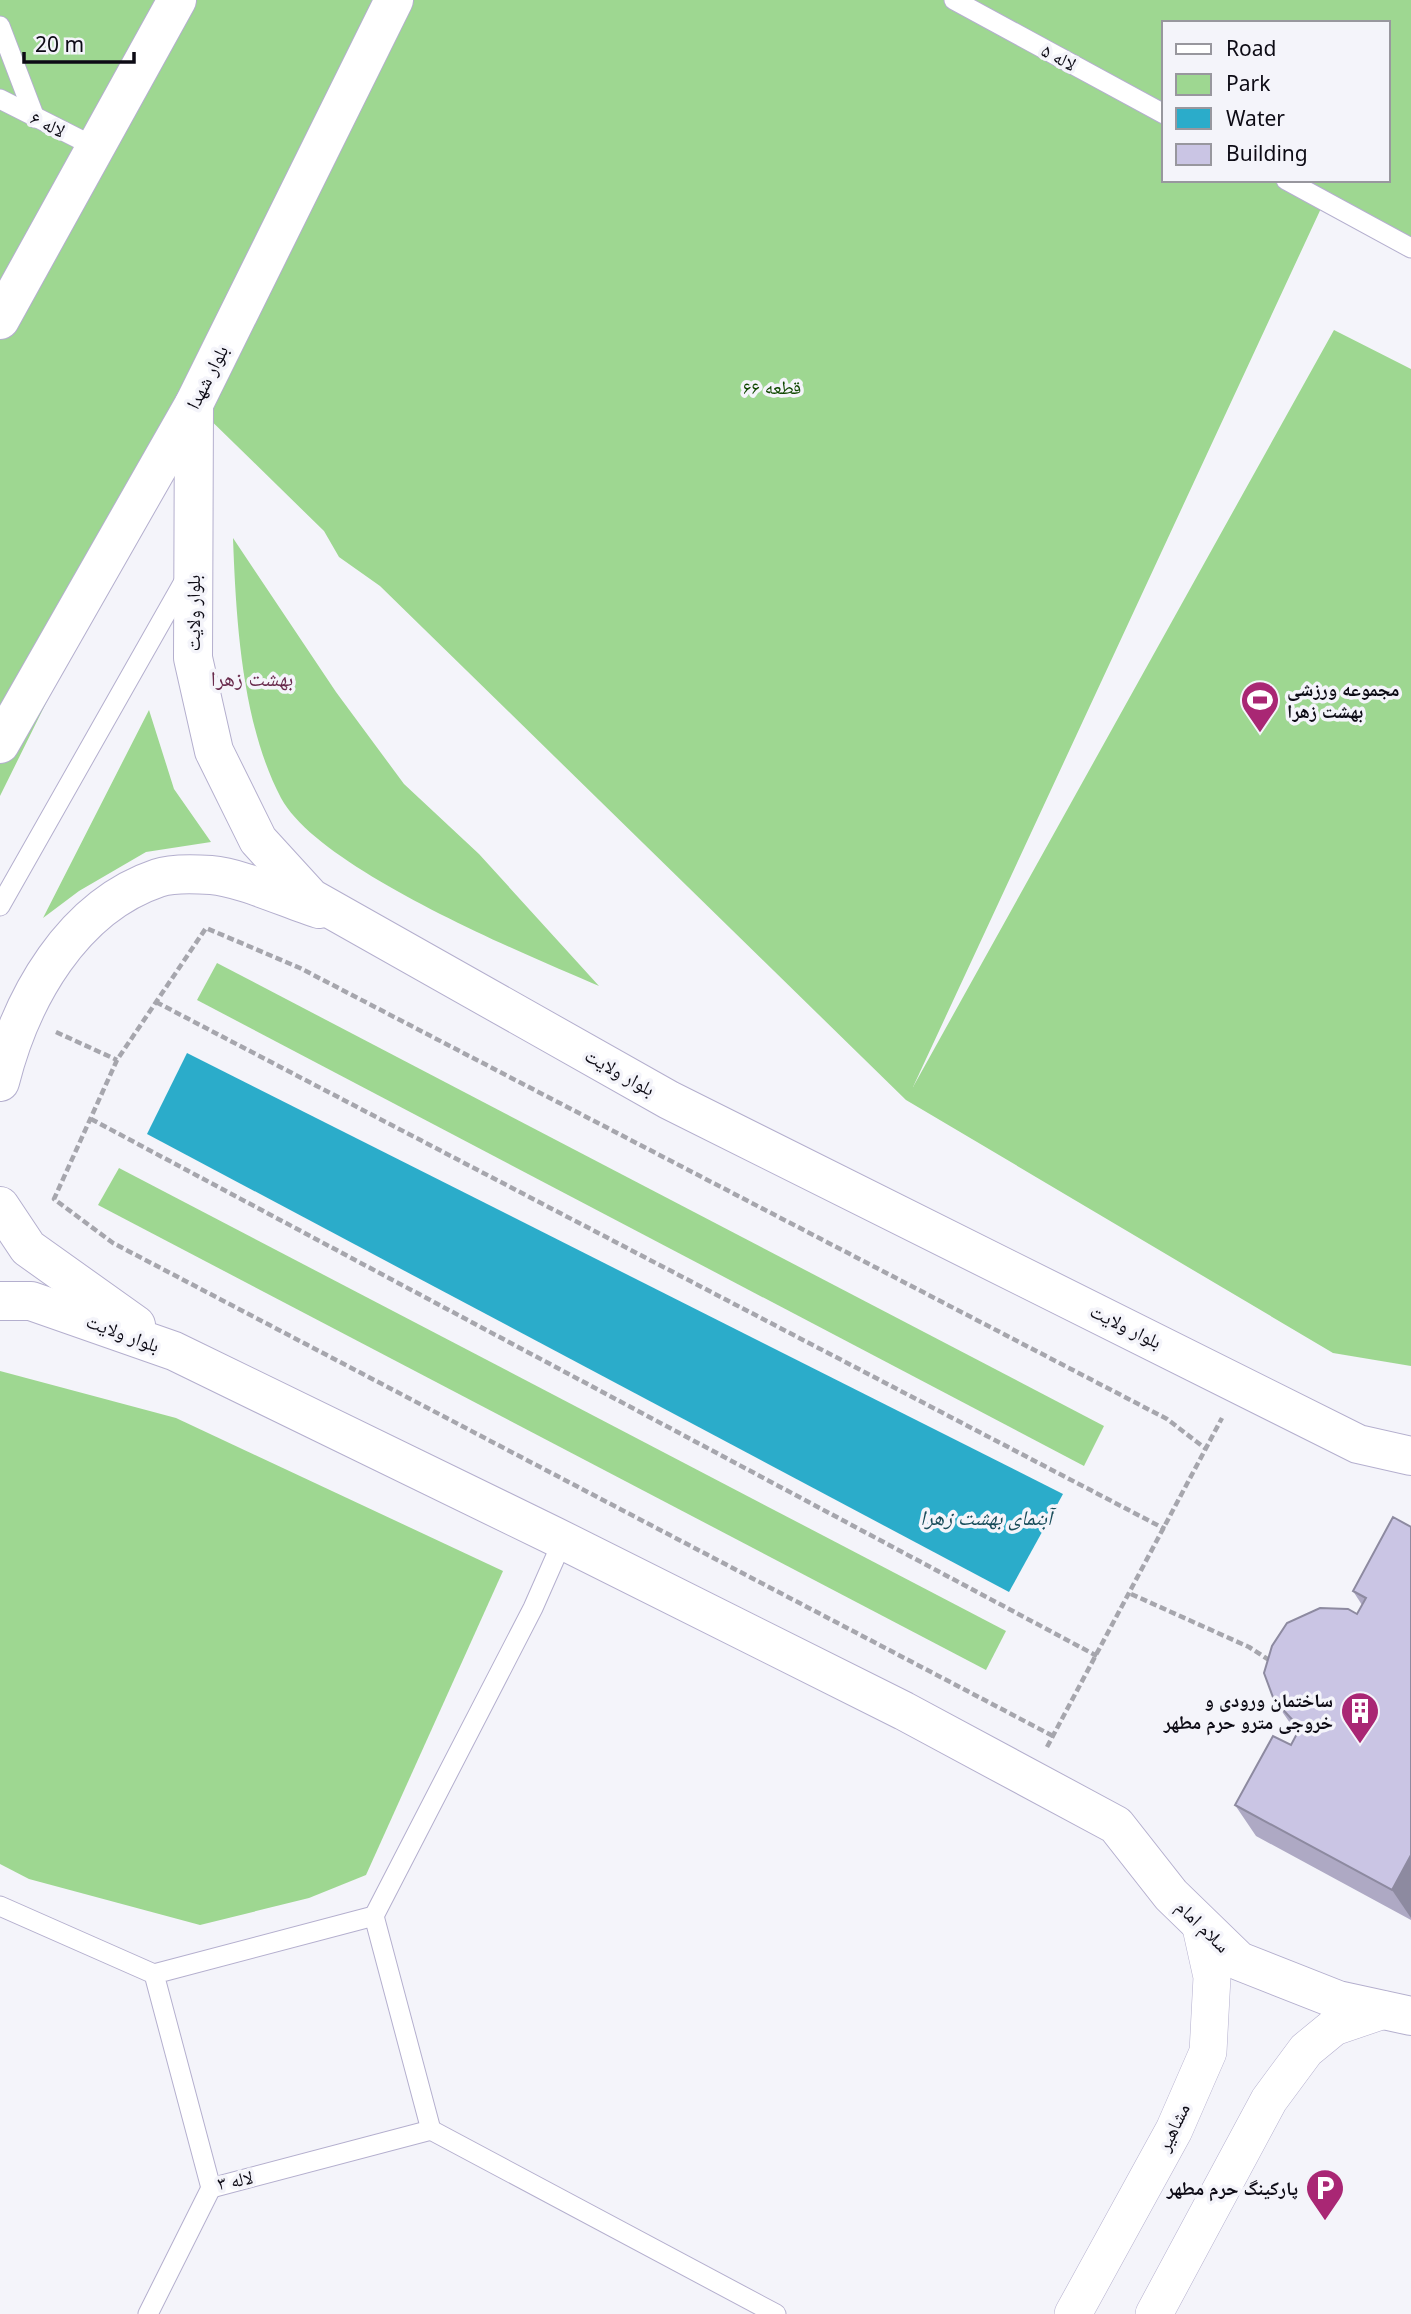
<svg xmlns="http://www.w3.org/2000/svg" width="1411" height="2314" viewBox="0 0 1411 2314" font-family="'Noto Sans','Noto Naskh Arabic',sans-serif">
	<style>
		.green { fill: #9ed791; fill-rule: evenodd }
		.water { fill: #2bacca }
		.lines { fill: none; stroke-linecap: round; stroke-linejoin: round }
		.service-casing { stroke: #b4afce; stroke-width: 21 }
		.minor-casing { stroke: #b4afce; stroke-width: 38 }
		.tertiary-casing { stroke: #b4afce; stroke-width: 40 }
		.path { stroke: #a6a6ad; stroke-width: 4.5; stroke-dasharray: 7 3.5; stroke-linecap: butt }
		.service { stroke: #fff; stroke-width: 19 }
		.minor { stroke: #fff; stroke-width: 37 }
		.tertiary { stroke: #fff; stroke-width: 38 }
		.wall { fill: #aea9c4 }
		.shaded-wall { fill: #8d8aa0 }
		.building { fill: #cac5e4; stroke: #8d8aa0; stroke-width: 2 }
		.labels { text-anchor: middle; stroke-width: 7; stroke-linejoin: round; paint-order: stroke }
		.street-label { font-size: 19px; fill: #0d0b15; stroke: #f4f4fa }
		.park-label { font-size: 19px; fill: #104800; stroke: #f4f4fa }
		.poi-label { font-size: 19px; font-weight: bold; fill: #0d0b15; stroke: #f4f4fa; text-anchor: end }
		.neighbourhood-label { font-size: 21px; fill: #68294b; stroke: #f4f4fa }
		.water-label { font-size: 21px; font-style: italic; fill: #184c59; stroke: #f4f4fa }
	</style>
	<rect width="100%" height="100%" fill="#f4f4fa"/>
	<g class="green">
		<path d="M0 0H1411V247L1324 202 913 1087 1334 330 1411 369V1366L1333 1353 906 1100 380 586 339 557 324 531 194 404 0 796ZM1164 23H1388V180H1164Z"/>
		<path d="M233 538 336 692 404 784 479 854 599 986C522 953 319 869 281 798 242 724 236 620 233 538Z"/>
		<path d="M149 710 174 789 211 842 146 852 79 891 43 918Z"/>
		<path d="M217 963 1104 1426 1084 1466 197 1000Z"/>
		<path d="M119 1168 1006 1631 986 1670 98 1205Z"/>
		<path d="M0 1371 176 1418 503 1571 366 1875 309 1898 200 1925 29 1879 0 1864Z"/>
	</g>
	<path class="water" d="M187 1053 1063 1494 1009 1592 147 1134Z"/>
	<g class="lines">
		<defs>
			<g id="service">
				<path d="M954 0 1164 114"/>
				<path d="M0 26 35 118"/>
				<path d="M0 99 97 148"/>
				<path d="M1286 180 1411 248"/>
				<path d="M0 906 186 578"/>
				<path d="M0 1906 154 1974 374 1916 431 2130 211 2188 154 1974"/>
				<path d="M374 1916 533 1608 563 1540"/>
				<path d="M431 2130 776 2314"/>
				<path d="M148 2314 211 2188"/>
			</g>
			<g id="minor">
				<path d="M1073 2314 1174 2130 1208 2052 1212 1977 1200 1923"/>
				<path d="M1154 2314 1269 2100 1306 2050 1334 2027 1384 2010"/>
			</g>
			<g id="tertiary">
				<path d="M0 320 177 0"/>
				<path d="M194 404 193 658 214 751 258 840 311 898 669 1100 1358 1444 1411 1456"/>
				<path d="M0 744 194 404 394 0"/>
				<path d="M0 1082C21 998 72 907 158 878 172 873 196 874 211 875 240 877 290 900 319 909"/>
				<path d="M0 1206 28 1248 136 1325"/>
				<path d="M0 1301H31L174 1351 554 1536 904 1711 1116 1825 1171 1895 1239 1961 1338 2000 1411 2016"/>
			</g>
		</defs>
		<use href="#service" class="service-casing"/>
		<use href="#minor" class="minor-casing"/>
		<use href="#tertiary" class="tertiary-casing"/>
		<g class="path">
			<path d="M156 1002 1165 1529"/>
			<path d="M56 1032 117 1060"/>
			<path d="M91 1119 1097 1656"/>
			<path d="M1131 1594 1249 1647 1272 1662"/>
			<path d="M1053 1736 113 1243 54 1199 117 1060 206 928 300 968 1167 1419 1206 1449"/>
			<path d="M1047 1747 1222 1418"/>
		</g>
		<use href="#service" class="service"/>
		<use href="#minor" class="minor"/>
		<use href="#tertiary" class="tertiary"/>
	</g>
	<path class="wall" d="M1411 1527V1920L1256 1836 1235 1805 1291 1745 1297 1733 1274 1700 1357 1614 1362 1605 1353 1591Z"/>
	<path class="shaded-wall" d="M1411 1855V1918L1392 1890Z"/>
	<path class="building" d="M1393 1517 1411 1527V1855L1392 1890 1235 1805 1273 1736 1291 1745 1300 1728 1274 1700 1264 1673 1272 1646 1287 1623 1320 1608 1348 1609 1357 1614 1366 1598 1353 1591Z"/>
	<defs>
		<symbol id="stadium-pin" viewBox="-11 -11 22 30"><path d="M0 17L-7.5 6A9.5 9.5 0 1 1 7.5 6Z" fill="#a92774" stroke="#f4f4fa"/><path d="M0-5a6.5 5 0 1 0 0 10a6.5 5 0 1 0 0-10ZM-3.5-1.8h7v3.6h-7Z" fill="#fff"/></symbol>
		<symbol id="building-pin" viewBox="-11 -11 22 30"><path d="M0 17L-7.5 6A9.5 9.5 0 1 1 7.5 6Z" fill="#a92774" stroke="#f4f4fa"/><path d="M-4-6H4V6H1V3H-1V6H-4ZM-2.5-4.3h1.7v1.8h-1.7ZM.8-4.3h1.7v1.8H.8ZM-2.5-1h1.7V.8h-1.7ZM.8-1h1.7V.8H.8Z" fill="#fff"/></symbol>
		<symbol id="parking-pin" viewBox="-11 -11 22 30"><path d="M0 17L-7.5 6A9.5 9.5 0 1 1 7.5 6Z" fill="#a92774" stroke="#f4f4fa"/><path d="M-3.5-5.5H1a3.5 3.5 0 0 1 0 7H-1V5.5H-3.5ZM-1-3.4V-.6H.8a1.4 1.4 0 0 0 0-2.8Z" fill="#fff"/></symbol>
	</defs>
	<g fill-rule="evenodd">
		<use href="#stadium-pin" x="1238" y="678" width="44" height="60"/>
		<use href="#building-pin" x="1338" y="1689" width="44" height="60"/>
		<use href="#parking-pin" x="1303" y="2166" width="44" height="60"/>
	</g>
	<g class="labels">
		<g class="street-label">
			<text transform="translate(1059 57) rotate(28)" y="7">لاله ۵</text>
			<text transform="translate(48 124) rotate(26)" y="7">لاله ۶</text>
			<text transform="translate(207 377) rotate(-63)" y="7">بلوار شهدا</text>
			<text transform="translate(193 613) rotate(-90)" y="7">بلوار ولایت</text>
			<text transform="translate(620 1072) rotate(29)" y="7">بلوار ولایت</text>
			<text transform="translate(1126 1326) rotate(26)" y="7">بلوار ولایت</text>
			<text transform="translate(123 1333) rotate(20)" y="7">بلوار ولایت</text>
			<text transform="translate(1203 1926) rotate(44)" y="7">سلام امام</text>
			<text transform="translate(1173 2127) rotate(-64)" y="7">مشاهیر</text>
			<text transform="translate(235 2180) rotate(-11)" y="7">لاله ۳</text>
		</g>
		<g class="park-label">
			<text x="772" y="394">قطعه ۶۶</text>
		</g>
		<g class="poi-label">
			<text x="1287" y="696" text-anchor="start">مجموعه ورزشی<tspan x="1287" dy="22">بهشت زهرا</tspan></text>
			<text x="1333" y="1707">ساختمان ورودی و<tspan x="1333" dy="22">خروجی مترو حرم مطهر</tspan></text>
			<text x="1298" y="2195">پارکینگ حرم مطهر</text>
		</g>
		<g class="neighbourhood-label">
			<text x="252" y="686">بهشت زهرا</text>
		</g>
		<g class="water-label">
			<text x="986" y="1525">آبنمای بهشت زهرا</text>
		</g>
	</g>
	<rect x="1162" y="21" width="228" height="161" fill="#f4f4fa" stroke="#98979e" stroke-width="2"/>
	<rect x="1176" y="44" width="35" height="10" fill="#ffffff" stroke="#98979e" stroke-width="2"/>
	<text x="1226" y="56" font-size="21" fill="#0d0b15">Road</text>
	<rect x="1176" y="74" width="35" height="21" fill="#9ed791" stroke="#98979e" stroke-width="2"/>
	<text x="1226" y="91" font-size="21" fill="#0d0b15">Park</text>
	<rect x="1176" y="108" width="35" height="21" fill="#2bacca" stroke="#98979e" stroke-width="2"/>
	<text x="1226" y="126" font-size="21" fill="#0d0b15">Water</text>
	<rect x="1176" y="144" width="35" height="21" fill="#cac5e4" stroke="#98979e" stroke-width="2"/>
	<text x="1226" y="161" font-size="21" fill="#0d0b15">Building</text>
	<path d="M24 52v10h110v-10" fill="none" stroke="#0d0b15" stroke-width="3.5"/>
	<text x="35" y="52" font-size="21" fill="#0d0b15" stroke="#f4f4fa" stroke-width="5" paint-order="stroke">20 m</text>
</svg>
